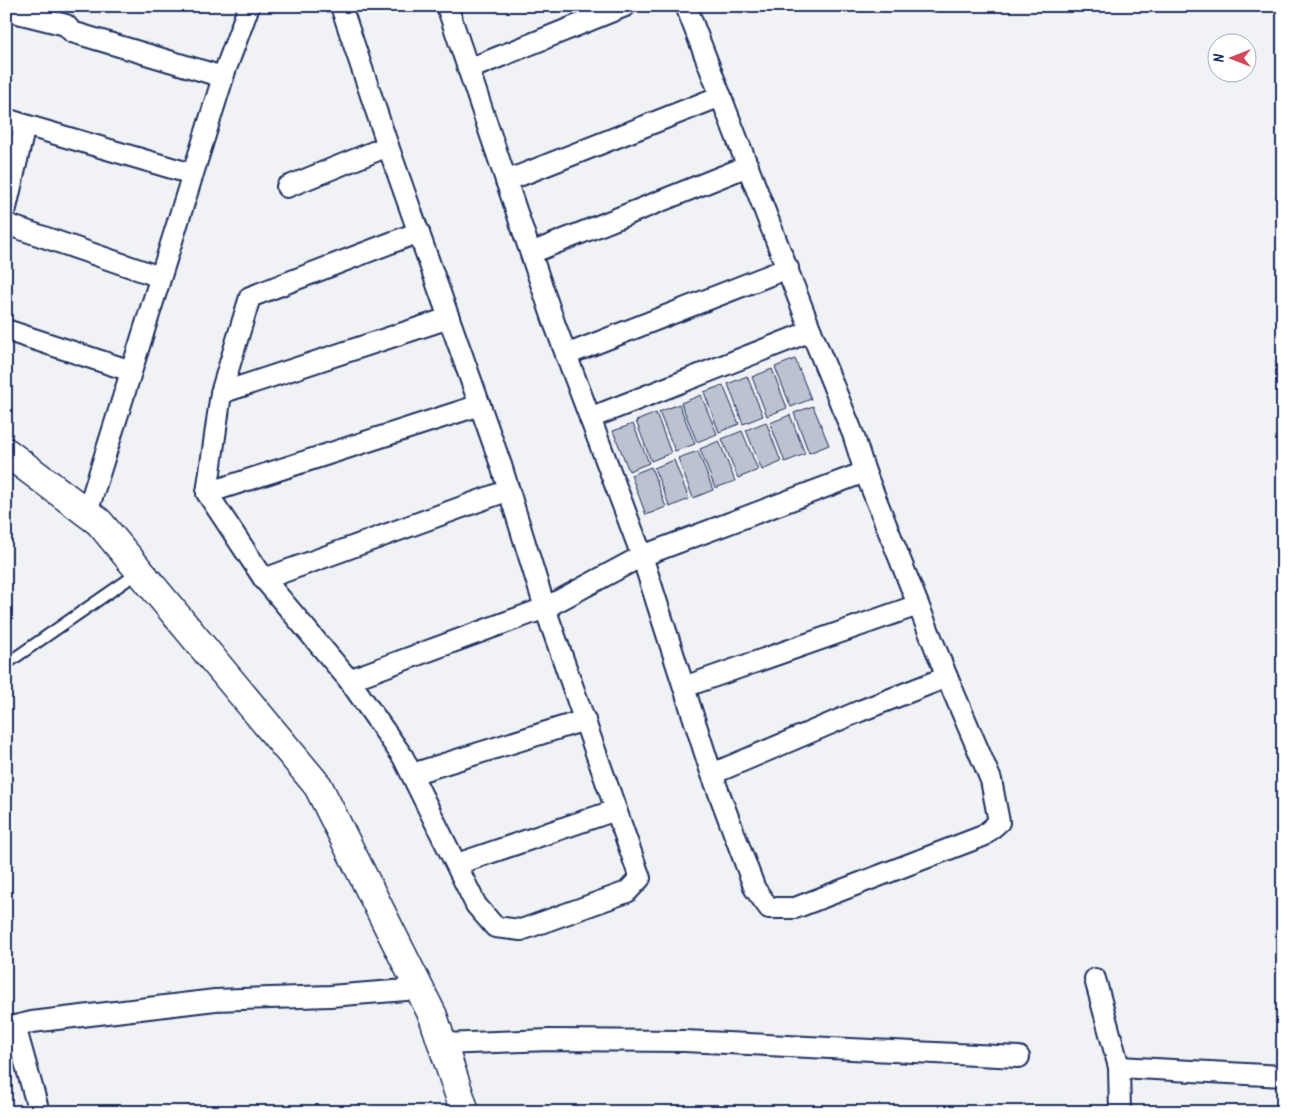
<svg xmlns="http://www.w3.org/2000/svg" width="1289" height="1118" viewBox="0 0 1289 1118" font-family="Kalam,sans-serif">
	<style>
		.building { fill: #bcc2d0; stroke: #1b2f5e }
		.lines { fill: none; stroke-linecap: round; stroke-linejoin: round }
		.lane-casing { stroke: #1b2f5e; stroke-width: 14 }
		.street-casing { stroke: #1b2f5e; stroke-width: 24 }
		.secondary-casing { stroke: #1b2f5e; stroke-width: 31 }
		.lane { stroke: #fff; stroke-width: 10 }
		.street { stroke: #fff; stroke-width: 20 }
		.secondary { stroke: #fff; stroke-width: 28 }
	</style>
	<rect width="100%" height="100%" fill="#f1f2f5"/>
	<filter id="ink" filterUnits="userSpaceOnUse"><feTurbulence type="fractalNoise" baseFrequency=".02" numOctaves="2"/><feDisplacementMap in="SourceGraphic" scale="10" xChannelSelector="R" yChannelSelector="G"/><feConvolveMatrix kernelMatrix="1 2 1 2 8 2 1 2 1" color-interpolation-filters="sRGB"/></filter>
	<g filter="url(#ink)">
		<g class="building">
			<path d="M795 359 811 399 791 407 775 367Z"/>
			<path d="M772 369 787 408 767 416 752 377Z"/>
			<path d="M747 376 763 416 743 424 728 384Z"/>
			<path d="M723 385 739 424 719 432 704 392Z"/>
			<path d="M701 395 717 434 697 442 681 403Z"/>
			<path d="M679 404 695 444 675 451 659 412Z"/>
			<path d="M813 406 829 445 809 453 794 413Z"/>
			<path d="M656 413 671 453 651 461 636 421Z"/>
			<path d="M790 415 805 454 785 462 770 423Z"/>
			<path d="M766 422 781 462 762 470 746 430Z"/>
			<path d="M633 424 649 463 629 471 613 431Z"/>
			<path d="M742 431 758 470 738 478 722 439Z"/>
			<path d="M719 441 735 481 715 488 700 449Z"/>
			<path d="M698 451 713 490 693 498 678 458Z"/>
			<path d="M674 460 689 499 670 507 654 468Z"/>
			<path d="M651 467 666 507 646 515 631 475Z"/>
		</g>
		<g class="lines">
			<defs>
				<path id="lane" d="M6 664 139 572"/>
				<g id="street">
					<path d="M447 6 555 325 642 556 710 769 755 889 769 908H795L983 836 999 822 991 780 947 677 865 472 853 434 811 331 686 6"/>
					<path d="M342 9 388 146 501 465 545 608 640 878 627 892 521 930 495 927 476 905 403 757 349 680 545 608 642 556 865 472"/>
					<path d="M6 10 66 25 72 32 223 77"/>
					<path d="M469 69 625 6"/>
					<path d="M6 119 25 125 6 208"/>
					<path d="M25 125 192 174"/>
					<path d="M506 181 721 96"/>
					<path d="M287 187 388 146"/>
					<path d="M6 224 160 277"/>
					<path d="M531 253 748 166"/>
					<path d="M6 330 131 371"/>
					<path d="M566 355 788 268"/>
					<path d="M221 393 449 318"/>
					<path d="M590 418 811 331"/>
					<path d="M207 493 480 405"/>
					<path d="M87 513 225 71 249 6"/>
					<path d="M264 579 509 490"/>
					<path d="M349 680 264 579 207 493 221 393 250 297 419 232"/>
					<path d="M684 687 918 605"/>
					<path d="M412 774 585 720"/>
					<path d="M712 774 860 711 947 677"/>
					<path d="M457 864 616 810"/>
					<path d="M1095 979 1119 1067"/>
					<path d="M15 1026 39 1112"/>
					<path d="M6 1028 32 1022 215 1000 330 996 419 989"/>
					<path d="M442 1044 550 1040 684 1041 1019 1057"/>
					<path d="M1120 1112 1119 1067 1283 1076"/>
				</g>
				<path id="secondary" d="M6 452 99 522 318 786 433 1016 465 1112"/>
			</defs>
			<use href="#lane" class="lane-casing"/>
			<use href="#street" class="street-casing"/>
			<use href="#secondary" class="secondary-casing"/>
			<use href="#lane" class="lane"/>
			<use href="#street" class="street"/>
			<use href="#secondary" class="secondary"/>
		</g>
	</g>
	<rect width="1289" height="1118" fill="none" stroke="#fff" stroke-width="25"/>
	<rect x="12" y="12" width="1264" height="1093" fill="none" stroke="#1b2f5e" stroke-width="2" filter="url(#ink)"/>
	<g transform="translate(1232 58) rotate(270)"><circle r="24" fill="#ffffff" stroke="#a4acbf"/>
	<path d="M0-4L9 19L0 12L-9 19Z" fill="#d1495b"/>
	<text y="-8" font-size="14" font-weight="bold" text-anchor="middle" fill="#1b2f5e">N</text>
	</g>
</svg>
